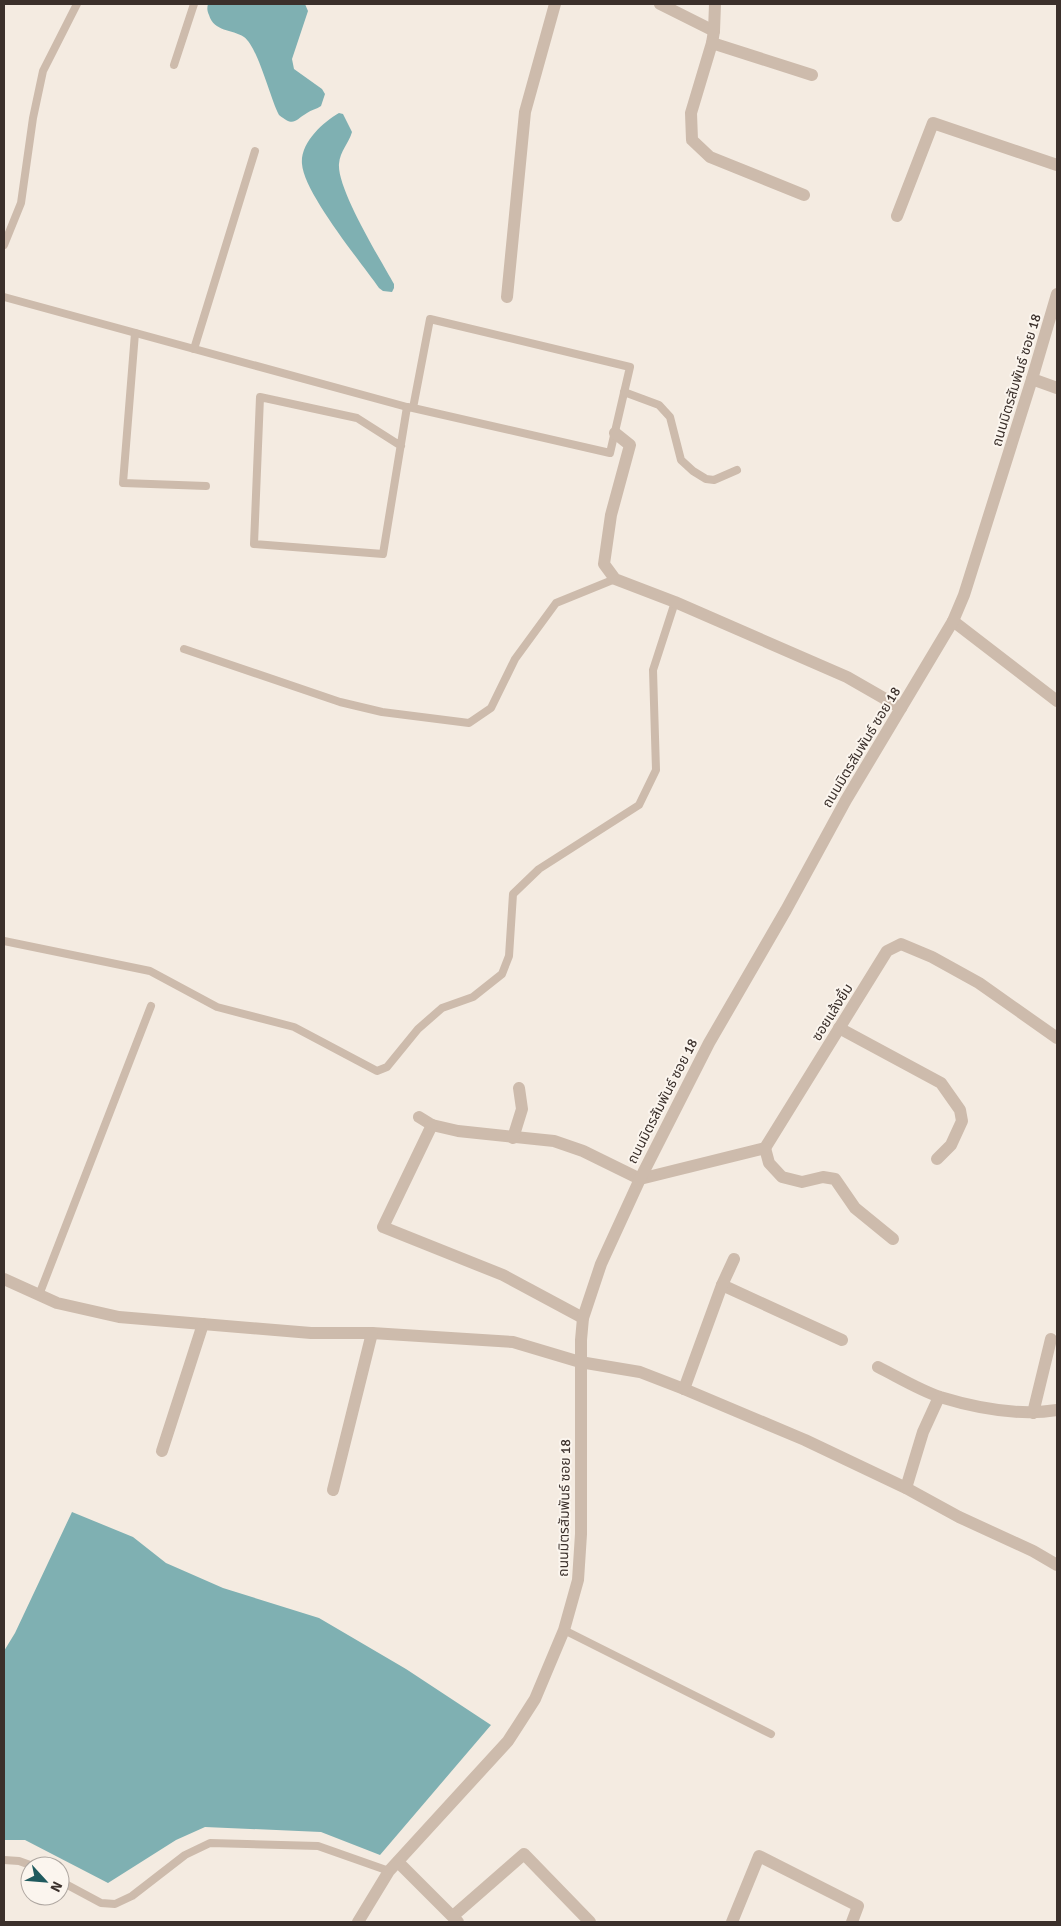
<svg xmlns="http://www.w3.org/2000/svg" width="1061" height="1926" viewBox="0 0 1061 1926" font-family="Signika,'Noto Sans Thai',sans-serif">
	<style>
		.water { fill: #7fb0b2 }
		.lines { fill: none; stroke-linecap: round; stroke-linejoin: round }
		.lane { stroke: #cdbbac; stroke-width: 8 }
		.street { stroke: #cdbbac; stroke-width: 12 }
		.labels { text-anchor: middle; stroke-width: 4; stroke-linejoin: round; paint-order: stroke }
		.street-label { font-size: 14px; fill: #3b302b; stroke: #fbf5ee }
	</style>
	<rect width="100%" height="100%" fill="#f4ebe1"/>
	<g class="water">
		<path d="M208 4H305L308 11 292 59 294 69 322 89 325 94 321 106C317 109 311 110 307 113 294 121 294 127 279 115 270 98 258 47 244 37 232 29 214 32 209 15 207 11 207 8 208 4Z"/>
		<path d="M339 113 343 114 352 132C349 143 340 151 339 164 337 189 380 259 394 284V288L392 292 383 291 379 288C360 261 304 193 302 164 300 143 323 122 339 113Z"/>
		<path d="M72 1512 133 1537 166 1563 223 1588 319 1618 406 1669 491 1725 380 1855 321 1832 205 1827 176 1840 108 1883 25 1840H4V1651L15 1633Z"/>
	</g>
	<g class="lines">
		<g class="lane">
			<path d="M174 65 194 4"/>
			<path d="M4 245 21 203 33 118 43 71 77 4"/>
			<path d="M4 297 407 407 413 408 610 453 630 367 430 319 413 408"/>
			<path d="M135 333 123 483 206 486"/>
			<path d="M194 349 255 151"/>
			<path d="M624 392 659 405 670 417 681 460 693 471 706 479 714 480 737 470"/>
			<path d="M401 446 357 418 260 397 254 544 383 554 407 407"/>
			<path d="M184 649 340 702 382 712 469 723 491 708 515 659 556 603 615 579"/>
			<path d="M4 941 150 971 217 1007 294 1027 377 1071 387 1067 418 1029 442 1008 473 997 502 974 509 956 513 894 539 869 639 805 656 770 653 670 675 602"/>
			<path d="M39 1295 151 1006"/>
			<path d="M564 1630 771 1734"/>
			<path d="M4 1860 19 1861 33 1866"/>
			<path d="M60 1881 101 1903 115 1904 132 1896 185 1855 210 1843 318 1846 389 1871"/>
		</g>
		<g class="street">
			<path d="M660 4 714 31"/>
			<path d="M715 4 714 31 712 43 691 113 692 140 710 157 804 195"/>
			<path d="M712 43 812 75"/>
			<path d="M897 216 933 123 1057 165"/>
			<path d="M507 297 525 112 555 4"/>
			<path d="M1032 379 1057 388"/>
			<path d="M615 433 630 445 611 515 604 564 615 579 675 602 847 677 901 708"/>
			<path d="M953 621 1057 701"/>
			<path d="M839 1028 941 1083 960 1110 962 1121 951 1145 937 1159"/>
			<path d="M419 1117 432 1125 458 1131 554 1141 583 1151 640 1179 765 1148 887 951 901 944 932 957 979 983 1057 1038"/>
			<path d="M432 1125 383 1227 503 1275 583 1318"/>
			<path d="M513 1138 522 1109 519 1088"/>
			<path d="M765 1148 769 1163 782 1177 802 1182 823 1177 835 1179 855 1208 893 1239"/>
			<path d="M4 1279 57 1303 119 1317 311 1333H372L513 1342 580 1362 640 1372 684 1389 805 1440 906 1488 959 1517 1033 1551 1057 1565"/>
			<path d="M722 1285 842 1340"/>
			<path d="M878 1367C898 1377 919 1390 940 1397 976 1408 1020 1416 1057 1410"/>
			<path d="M684 1389 722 1285 734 1259"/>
			<path d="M1033 1413 1051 1339"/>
			<path d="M162 1451 203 1324"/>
			<path d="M906 1488 923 1432 939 1397"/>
			<path d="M333 1490 372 1333"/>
			<path d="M398 1862 458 1922"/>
			<path d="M453 1916 524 1854 590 1922"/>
			<path d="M358 1922 389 1871 508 1741 519 1724 535 1699 564 1630 578 1580 581 1534V1340L583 1318 601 1264 640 1179 709 1043 786 910 846 800 953 621 964 595 1032 379 1057 294"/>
			<path d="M732 1922 759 1856 858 1906 852 1922"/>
		</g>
	</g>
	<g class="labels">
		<g class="street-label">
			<text transform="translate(1016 380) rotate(-73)" y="5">ถนนมิตรสัมพันธ์ ซอย 18</text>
			<text transform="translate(861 747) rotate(-59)" y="5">ถนนมิตรสัมพันธ์ ซอย 18</text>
			<text transform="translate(832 1012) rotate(-58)" y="5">ซอยแล้งยิ้ม</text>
			<text transform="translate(662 1101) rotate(-63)" y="5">ถนนมิตรสัมพันธ์ ซอย 18</text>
			<text transform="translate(564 1508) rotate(-89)" y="5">ถนนมิตรสัมพันธ์ ซอย 18</text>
		</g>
	</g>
	<rect width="1061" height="1926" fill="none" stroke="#3b302b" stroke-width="10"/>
	<g transform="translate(45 1881) rotate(116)"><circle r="24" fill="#fbf5ee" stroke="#aea6a0"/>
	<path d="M0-4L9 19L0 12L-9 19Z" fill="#1f5a5e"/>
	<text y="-8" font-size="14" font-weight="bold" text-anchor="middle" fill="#3b302b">N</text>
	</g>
</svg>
